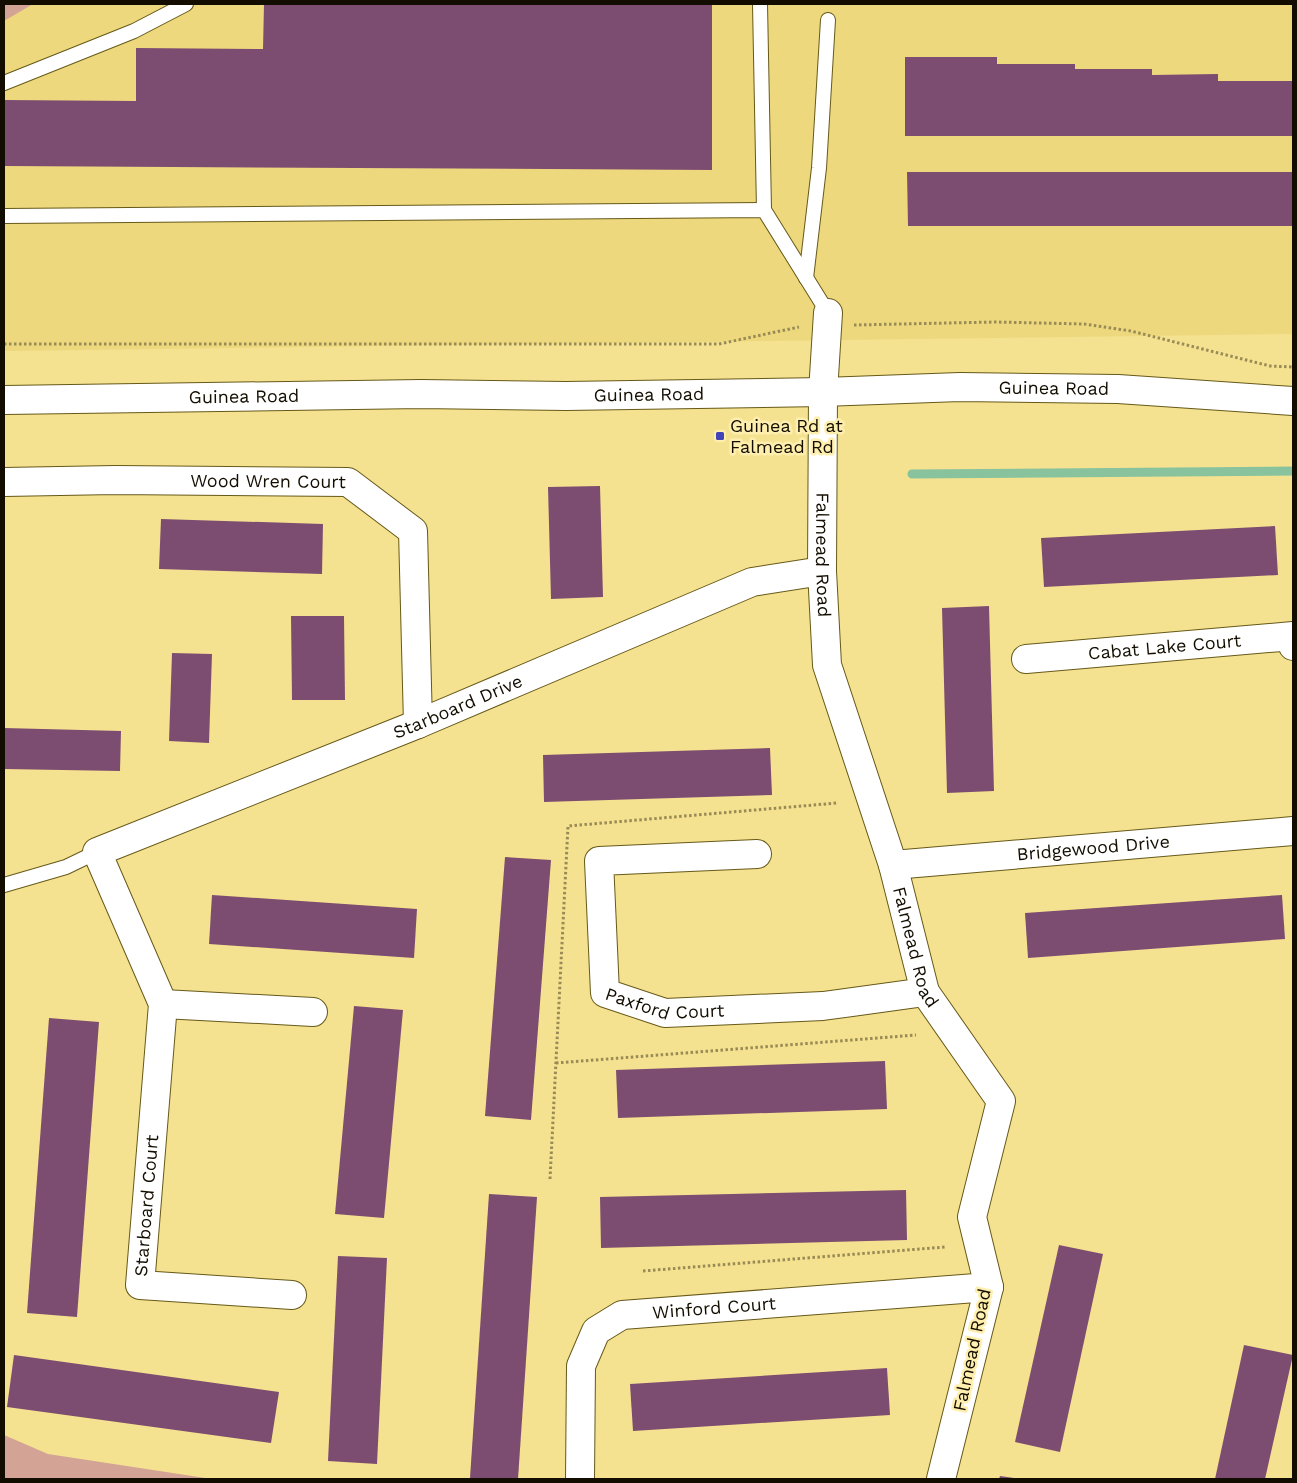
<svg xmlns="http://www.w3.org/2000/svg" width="1297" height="1483" viewBox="0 0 1297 1483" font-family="'Work Sans',sans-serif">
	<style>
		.built { fill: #edd87e }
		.green { fill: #d3a496 }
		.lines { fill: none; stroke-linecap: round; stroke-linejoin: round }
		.stream { stroke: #88c39e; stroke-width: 9 }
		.building { fill: #7d4d71 }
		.service-casing { stroke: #665919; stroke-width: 16 }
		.minor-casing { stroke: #665919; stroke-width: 30 }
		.secondary-casing { stroke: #665919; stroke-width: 30 }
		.path { stroke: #998b55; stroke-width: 3; stroke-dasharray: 2.5 2.5; stroke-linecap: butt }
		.service { stroke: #fff; stroke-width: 14 }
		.minor { stroke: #fff; stroke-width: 28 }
		.secondary { stroke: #fff; stroke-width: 28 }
		.poi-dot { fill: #4343b8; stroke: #feefaf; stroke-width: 2 }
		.labels { text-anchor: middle; stroke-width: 5; stroke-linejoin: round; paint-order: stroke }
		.street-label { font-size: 18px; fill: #130d00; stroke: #feefaf }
		.poi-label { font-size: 18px; fill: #130d00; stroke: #feefaf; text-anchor: start }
	</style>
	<rect width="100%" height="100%" fill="#f5e290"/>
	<path class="built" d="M21 4H1293V334L4 351V14Z"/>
	<g class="green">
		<path d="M4 4H33L4 21Z"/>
		<path d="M4 1435 48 1454 212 1479H4Z"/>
	</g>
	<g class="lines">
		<path class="stream" d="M912 474 1293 471"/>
	</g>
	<g class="building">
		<path d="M264 4H712V170L4 166V100L136 101V48L263 49Z"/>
		<path d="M905 57H997V64H1075V69H1152V75L1218 74V81H1293V136H905Z"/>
		<path d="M907 172H1293V226H908Z"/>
		<path d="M600 486 603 597 551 599 548 487Z"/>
		<path d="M161 519 323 524 322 574 159 569Z"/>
		<path d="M1275 526 1278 575 1044 587 1041 538Z"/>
		<path d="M989 606 994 791 947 793 942 608Z"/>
		<path d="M291 616H344L345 700H292Z"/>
		<path d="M172 653 212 654 209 743 169 741Z"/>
		<path d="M4 728 121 731 120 771 4 769Z"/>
		<path d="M770 748 772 795 544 802 543 755Z"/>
		<path d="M505 857 551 860 531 1120 485 1116Z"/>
		<path d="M212 895 417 909 414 958 209 944Z"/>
		<path d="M1282 895 1285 939 1028 958 1025 913Z"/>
		<path d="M354 1006 403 1010 384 1218 335 1214Z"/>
		<path d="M49 1018 99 1022 77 1317 27 1313Z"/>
		<path d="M885 1061 887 1109 618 1118 616 1070Z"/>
		<path d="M906 1190 907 1240 601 1248 600 1197Z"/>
		<path d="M489 1194 537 1197 518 1479 470 1478Z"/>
		<path d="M1059 1245 1103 1254 1060 1452 1015 1442Z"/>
		<path d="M338 1256 387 1258 377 1464 328 1461Z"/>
		<path d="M1244 1345 1293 1355 1265 1479H1215Z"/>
		<path d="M14 1355 279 1392 271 1443 7 1407Z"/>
		<path d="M887 1368 890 1415 633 1431 630 1384Z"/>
		<path d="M1000 1476 1014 1478V1479H999Z"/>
	</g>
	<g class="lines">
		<defs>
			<g id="service">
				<path d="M760 4 764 210"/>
				<path d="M4 83 134 31 186 4"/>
				<path d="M4 216 764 210 828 313"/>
				<path d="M806 278 819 168 828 20"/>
				<path d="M4 885 66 867 97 852"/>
			</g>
			<g id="minor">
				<path id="s1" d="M828 313 823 392 822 571 827 665 893 865 925 992 1001 1101 972 1217 989 1287 941 1479"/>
				<path id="s2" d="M4 482 115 480 348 482 413 531 418 724"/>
				<path id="s3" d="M1026 659 1293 636V646"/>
				<path id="s4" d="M757 854 599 861 605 993 665 1013 823 1006 925 992"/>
				<path id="s5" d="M893 865 1293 831"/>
				<path d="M163 1004 313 1012"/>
				<path id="s6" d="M292 1295 140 1285 163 1004 97 852 418 724 752 582 822 571"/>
				<path id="s7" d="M580 1479 581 1366 596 1331 622 1315 989 1287"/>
			</g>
			<g id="secondary">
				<path id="s8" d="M4 400 421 394 566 396 823 392 960 387 1118 389 1293 401"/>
			</g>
		</defs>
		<use href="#service" class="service-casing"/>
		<use href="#minor" class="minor-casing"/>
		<use href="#secondary" class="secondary-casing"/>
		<g class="path">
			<path d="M854 325 995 322 1084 324 1131 331 1270 366 1293 367"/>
			<path d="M4 344H719L799 327"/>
			<path d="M556 1063 916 1035"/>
			<path d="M550 1179 568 826 837 803"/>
			<path d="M643 1271 945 1247"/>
		</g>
		<use href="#service" class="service"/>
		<use href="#minor" class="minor"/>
		<use href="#secondary" class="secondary"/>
	</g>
	<rect class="poi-dot" x="715" y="431" width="10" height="10" rx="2.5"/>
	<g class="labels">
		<g class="street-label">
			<text dy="6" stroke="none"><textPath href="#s8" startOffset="1050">Guinea Road</textPath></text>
			<text dy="6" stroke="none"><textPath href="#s8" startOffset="645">Guinea Road</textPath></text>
			<text dy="6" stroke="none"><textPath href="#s8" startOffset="240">Guinea Road</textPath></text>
			<text dy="6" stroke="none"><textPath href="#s2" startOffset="264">Wood Wren Court</textPath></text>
			<text dy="6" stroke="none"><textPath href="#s1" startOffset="242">Falmead Road</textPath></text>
			<text dy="6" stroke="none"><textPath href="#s3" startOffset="139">Cabat Lake Court</textPath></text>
			<text dy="6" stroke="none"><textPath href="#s6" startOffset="989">Starboard Drive</textPath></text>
			<text dy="6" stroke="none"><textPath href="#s5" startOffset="201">Bridgewood Drive</textPath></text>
			<text dy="6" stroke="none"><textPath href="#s1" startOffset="648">Falmead Road</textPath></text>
			<text dy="6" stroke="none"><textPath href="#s4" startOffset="352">Paxford Court</textPath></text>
			<text dy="6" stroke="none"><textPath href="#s6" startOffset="232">Starboard Court</textPath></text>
			<text dy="6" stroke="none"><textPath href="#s7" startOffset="274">Winford Court</textPath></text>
			<text transform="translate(972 1350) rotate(-78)" y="6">Falmead Road</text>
		</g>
		<g class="poi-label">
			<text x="730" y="432">Guinea Rd at<tspan x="730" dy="21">Falmead Rd</tspan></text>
		</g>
	</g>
	<rect width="1297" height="1483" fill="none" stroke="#130d00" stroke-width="10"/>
</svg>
